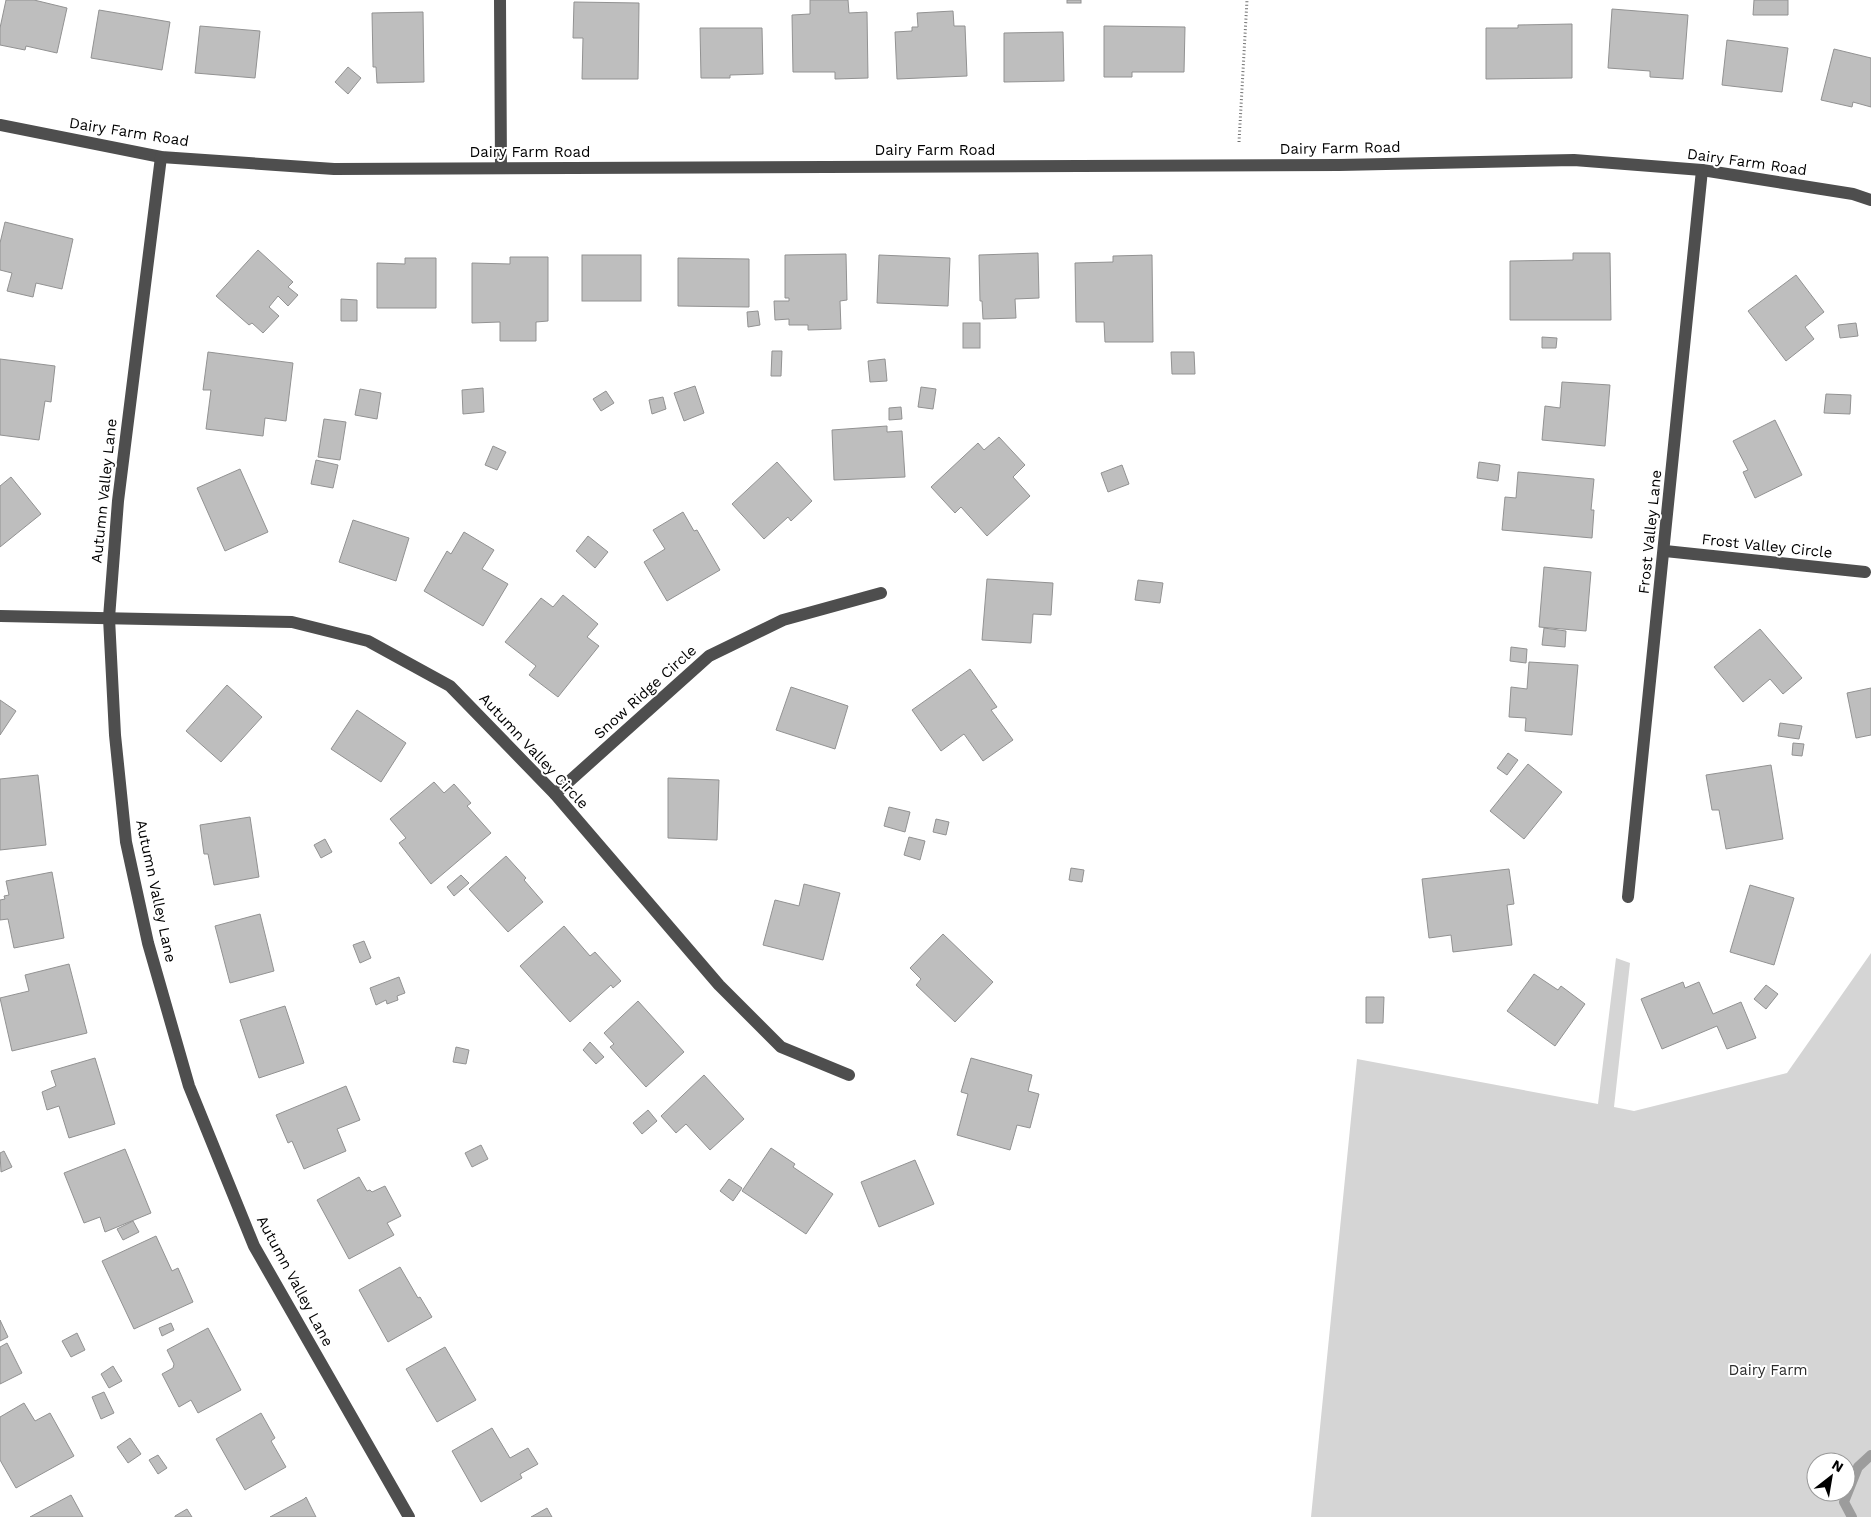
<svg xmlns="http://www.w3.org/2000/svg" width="1871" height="1517" viewBox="0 0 1871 1517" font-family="'Work Sans',sans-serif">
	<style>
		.green { fill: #d5d5d5; fill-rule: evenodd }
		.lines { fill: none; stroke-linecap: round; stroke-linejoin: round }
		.stream { stroke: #9c9c9c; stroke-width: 10 }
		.building { fill: #bebebe; stroke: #929292 }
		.path { stroke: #707070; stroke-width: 3; stroke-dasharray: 1 2.5; stroke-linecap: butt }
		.minor { stroke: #4e4e4e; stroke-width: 12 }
		.labels { text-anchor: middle; stroke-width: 4; stroke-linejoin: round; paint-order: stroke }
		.street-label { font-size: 15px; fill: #000; stroke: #fff }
		.park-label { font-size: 15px; fill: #2c2c2c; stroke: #fff }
	</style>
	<rect width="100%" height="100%" fill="#fff"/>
	<path class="green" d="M1871 953V1517H1311L1357 1059 1598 1104 1616 958 1630 963 1614 1107 1634 1111 1787 1073ZM1816 1462H1846V1492H1816Z"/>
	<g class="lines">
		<path class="stream" d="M1852 1517 1844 1502 1858 1467 1871 1455"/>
	</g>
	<g class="building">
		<path d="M6 0H34L67 8 57 53 26 46 25 50 0 45V28Z"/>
		<path d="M810 0H848L849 13 867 12 868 78 835 79V72H793L792 15 810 14Z"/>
		<rect x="1067" y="0" width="14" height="3"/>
		<path d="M1754 0H1788V15H1753Z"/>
		<path d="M574 2 639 3 638 79H582L583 38H573Z"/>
		<path d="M1612 9 1688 15 1683 79 1650 77V71L1608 68Z"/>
		<path d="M99 10 170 22 162 70 91 58Z"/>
		<path d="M953 11 954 26H965L967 76 897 79 895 32 912 31V27H918L917 13Z"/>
		<path d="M423 12 424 82 377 83 376 67H373V63L372 13Z"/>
		<path d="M1572 24V78L1486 79V28H1518V25Z"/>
		<path d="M200 26 260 31 255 78 195 73Z"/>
		<path d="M1104 26 1185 27 1184 72H1132V77H1104Z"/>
		<path d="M700 28H762L763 74 730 75V78H701Z"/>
		<path d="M1063 32 1064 81 1004 82V33Z"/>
		<path d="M1727 40 1788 48 1782 92 1722 85Z"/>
		<path d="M1834 49 1871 58V107L1853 102 1852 107 1821 100Z"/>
		<path d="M348 67 361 78 348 94 335 82Z"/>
		<path d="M5 222 73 239 62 289 36 283 33 297 7 291 12 273 0 270V243Z"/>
		<path d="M258 250 293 282 288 287 298 295 288 306 278 296 269 307 279 316 263 333 252 323 249 325 216 296Z"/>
		<path d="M1038 253 1039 298 1015 299 1016 318 983 319 982 301H980L979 255Z"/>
		<path d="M1573 253H1610L1611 320H1510V261L1573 260Z"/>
		<path d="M846 254 847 300 840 301 841 329 808 330V325H789V319L775 320 774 301H789V298H785V255Z"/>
		<rect x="582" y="255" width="59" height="46"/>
		<path d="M879 255 950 258 948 306 877 303Z"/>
		<path d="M1152 255 1153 342H1105L1104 322H1076L1075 263 1113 262V256Z"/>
		<path d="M510 257H548V321L536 322V341H500V322L472 323V263L510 264Z"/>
		<path d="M405 258H436V308H377V263L405 264Z"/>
		<path d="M678 258 749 259V307L678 306Z"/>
		<path d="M1796 275 1824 312 1805 327 1814 339 1786 361 1748 311Z"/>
		<path d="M341 299 357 300V321H341Z"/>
		<path d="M758 311 760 325 748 327 747 312Z"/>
		<rect x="963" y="323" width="17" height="25"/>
		<path d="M1856 323 1858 336 1840 338 1838 325Z"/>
		<path d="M1542 337 1557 338 1556 348H1542Z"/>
		<path d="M772 351H782L781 376H771Z"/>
		<path d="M208 352 293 363 286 421 265 418 263 436 206 429 211 390H203Z"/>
		<path d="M1171 352H1194L1195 374H1172Z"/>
		<path d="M0 359 55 366 51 402 45 401 39 440 0 435Z"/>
		<path d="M885 359 887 381 870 382 868 361Z"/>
		<path d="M1562 382 1610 385 1605 446 1542 440 1545 406 1560 408Z"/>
		<path d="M695 386 704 413 684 421 674 393Z"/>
		<path d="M921 387 936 389 933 409 918 407Z"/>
		<path d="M483 388 484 412 463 414 462 390Z"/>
		<path d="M360 389 381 393 377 419 355 415Z"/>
		<path d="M606 391 614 403 601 411 593 399Z"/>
		<path d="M1826 394 1851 395 1850 414 1824 413Z"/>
		<path d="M663 397 666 409 652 414 649 400Z"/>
		<path d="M901 407 902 419 889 420V408Z"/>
		<path d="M324 419 346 422 340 460 318 457Z"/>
		<path d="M1775 420 1802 475 1755 498 1743 472 1748 470 1733 441Z"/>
		<path d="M887 426V432L902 431 905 477 834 480 832 430Z"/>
		<path d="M999 437 1025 465 1013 477 1030 496 987 536 961 507 955 513 931 487 978 443 984 450Z"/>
		<path d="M493 446 506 452 497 470 485 465Z"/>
		<path d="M316 460 338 465 333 488 311 484Z"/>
		<path d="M777 462 812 501 791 521 788 517 764 539 732 504Z"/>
		<path d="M1479 462 1500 465 1498 481 1477 478Z"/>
		<path d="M1122 465 1129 484 1108 492 1101 473Z"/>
		<path d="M240 469 268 532 225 551 197 488Z"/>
		<path d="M1518 472 1594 479 1591 510H1594L1592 538 1502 530 1505 497 1516 498Z"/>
		<path d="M11 477 41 514 0 547V486Z"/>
		<path d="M683 512 694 531 697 530 720 570 667 601 644 562 665 549 653 530Z"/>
		<path d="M353 520 409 538 396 581 339 562Z"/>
		<path d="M464 532 494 550 482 569 508 584 483 626 424 591 447 551 451 554Z"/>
		<path d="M588 536 608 552 595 568 576 551Z"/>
		<path d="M1544 567 1591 572 1586 631 1539 627Z"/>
		<path d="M987 579 1053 583 1051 615 1033 614 1031 643 982 640Z"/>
		<path d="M1138 580 1163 583 1160 603 1135 600Z"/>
		<path d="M563 595 598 624 587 637 599 646 558 697 529 675 536 666 505 642 541 598 553 607Z"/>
		<path d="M1544 628 1566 631 1565 647 1542 645Z"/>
		<path d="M1760 629 1802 678 1783 694 1770 679 1743 702 1714 667Z"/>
		<path d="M1511 647 1527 649 1526 663 1510 661Z"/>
		<path d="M1529 662 1578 665 1572 735 1525 731 1526 718 1509 717 1511 687 1527 689Z"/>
		<path d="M970 669 997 707 991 710 1013 740 983 761 964 734 941 751 912 710Z"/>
		<path d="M227 685 262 717 221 762 186 731Z"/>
		<path d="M791 687 848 706 835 749 776 730Z"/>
		<path d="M1871 688V735L1856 738 1847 693Z"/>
		<path d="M0 700 16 711 0 735Z"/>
		<path d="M357 710 406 743 381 782 331 749Z"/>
		<path d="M1780 723 1802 726 1799 739 1778 736Z"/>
		<path d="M1793 743 1804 744 1802 756 1792 755Z"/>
		<path d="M1508 753 1518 760 1507 775 1497 768Z"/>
		<path d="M1528 764 1562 792 1524 839 1490 811Z"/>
		<path d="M1771 765 1783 839 1726 849 1719 810H1712L1706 775Z"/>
		<path d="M38 775 46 845 0 850V779Z"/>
		<path d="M668 778 719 780 717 840 668 838Z"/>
		<path d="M434 782 444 793 454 784 471 803 467 806 491 833 431 884 399 843 406 838 390 819Z"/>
		<path d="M889 807 910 812 905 832 884 826Z"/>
		<path d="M250 817 259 877 214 885 208 854H204L200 825Z"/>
		<path d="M936 819 949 822 946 835 933 832Z"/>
		<path d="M909 837 925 841 920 860 904 855Z"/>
		<path d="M325 839 332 852 321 858 314 845Z"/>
		<path d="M506 856 526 878 524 880 543 902 508 932 469 889Z"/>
		<path d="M1071 868 1084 870 1082 882 1069 880Z"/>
		<path d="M1509 869 1514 904 1507 905 1512 945 1453 952 1451 935 1429 938 1422 879Z"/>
		<path d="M52 872 64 938 14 948 8 919 0 920V900L5 899 4 896 9 895 6 881Z"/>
		<path d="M461 875 469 883 454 896 447 887Z"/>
		<path d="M804 884 840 893 823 960 763 945 775 900 799 906Z"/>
		<path d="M1750 885 1794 898 1774 965 1730 952Z"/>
		<path d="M260 914 274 971 230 983 215 926Z"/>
		<path d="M564 926 590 956 595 952 621 981 613 988 611 985 570 1022 520 966Z"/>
		<path d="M943 934 993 982 955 1022 916 985 921 979 910 968Z"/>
		<path d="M364 941 371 958 360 963 353 945Z"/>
		<path d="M69 964 87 1033 12 1051 0 998 29 991 25 975Z"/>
		<path d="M1534 974 1558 990 1561 986 1585 1004 1555 1046 1507 1011Z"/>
		<path d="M399 977 405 993 397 996 398 1000 387 1004 386 1000 376 1005 370 988Z"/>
		<path d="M1683 982 1685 988 1699 982 1713 1014 1741 1002 1756 1038 1727 1049 1717 1026 1662 1049 1641 999Z"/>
		<path d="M1766 985 1778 994 1766 1009 1754 999Z"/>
		<path d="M1366 997H1384L1383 1023H1366Z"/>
		<path d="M638 1001 684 1052 646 1087 610 1047 614 1044 604 1033Z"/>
		<path d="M285 1006 304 1063 259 1078 240 1020Z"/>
		<path d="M590 1042 604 1057 596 1064 583 1050Z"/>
		<path d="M456 1047 469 1050 466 1064 453 1062Z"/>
		<path d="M95 1058 115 1124 69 1138 59 1106 47 1110 42 1092 56 1086 51 1071Z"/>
		<path d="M971 1058 1032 1075 1028 1091 1039 1094 1030 1128 1017 1125 1010 1150 957 1135 968 1094 961 1092Z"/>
		<path d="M704 1075 744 1119 710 1150 686 1124 676 1133 661 1116Z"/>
		<path d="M346 1086 360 1120 337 1129 346 1151 304 1169 292 1141 288 1143 276 1115Z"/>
		<path d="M648 1110 657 1121 642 1134 633 1123Z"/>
		<path d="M481 1145 488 1159 472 1167 465 1153Z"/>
		<path d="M771 1148 795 1164 793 1167 833 1194 806 1234 742 1191Z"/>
		<path d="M125 1149 151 1213 105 1232 100 1217 84 1223 64 1173Z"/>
		<path d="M4 1151 12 1167 1 1172 0 1153Z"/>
		<path d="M915 1160 934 1204 879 1227 861 1182Z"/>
		<path d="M359 1177 367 1191 370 1190 372 1192 385 1186 401 1216 387 1223 394 1235 349 1259 317 1200Z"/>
		<path d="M729 1179 742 1188 733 1201 720 1191Z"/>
		<path d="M133 1221 139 1232 123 1240 117 1229Z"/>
		<path d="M156 1236 172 1271 178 1268 193 1302 134 1329 102 1261Z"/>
		<path d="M400 1267 418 1298 420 1297 432 1317 388 1342 359 1290Z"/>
		<path d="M0 1320 8 1337 0 1341Z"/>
		<path d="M171 1323 174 1330 162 1336 159 1328Z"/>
		<path d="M208 1328 241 1390 198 1413 191 1400 179 1407 162 1374 173 1368 174 1364 167 1350Z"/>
		<path d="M77 1333 85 1350 71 1357 62 1341Z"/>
		<path d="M7 1343 22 1373 0 1384V1347Z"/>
		<path d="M445 1347 476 1400 437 1422 406 1369Z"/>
		<path d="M113 1366 122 1381 109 1388 101 1374Z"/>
		<path d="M104 1392 114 1413 101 1419 92 1397Z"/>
		<path d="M24 1403 35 1421 50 1413 74 1456 16 1488 0 1460V1417Z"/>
		<path d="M261 1413 275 1438 271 1441 286 1467 245 1490 216 1439Z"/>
		<path d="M492 1428 510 1458 528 1448 538 1464 520 1474 522 1478 481 1502 452 1451Z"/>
		<path d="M130 1438 141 1454 128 1463 117 1447Z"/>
		<path d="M158 1455 167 1468 158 1474 149 1460Z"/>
		<path d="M71 1495 83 1517H30Z"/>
		<path d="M306 1497 316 1517H270L304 1499Z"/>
		<path d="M547 1508 552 1517H531L540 1512Z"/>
		<path d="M187 1509 192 1517H175V1516Z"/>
	</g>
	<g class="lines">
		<path class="path" d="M1239 142 1247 0"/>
		<g class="minor">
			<path d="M500 0 501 168"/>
			<path d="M0 125 161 157 334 169 1339 165 1574 160 1702 170 1853 194 1871 200"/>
			<path d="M161 157 118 501 109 618 115 735 126 842 148 943 189 1086 254 1246 409 1517"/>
			<path d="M1665 551 1865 572"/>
			<path d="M0 616 292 622 368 641 450 686 555 794 719 985 781 1047 849 1075"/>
			<path d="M555 794 709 656 783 620 881 593"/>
			<path d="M1628 897 1702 170"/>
		</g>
	</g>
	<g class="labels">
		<g class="street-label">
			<text transform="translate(129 132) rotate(9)" y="5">Dairy Farm Road</text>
			<text transform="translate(1340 148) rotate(-1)" y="5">Dairy Farm Road</text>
			<text x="935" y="155">Dairy Farm Road</text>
			<text x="530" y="157">Dairy Farm Road</text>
			<text transform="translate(1747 162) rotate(8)" y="5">Dairy Farm Road</text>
			<text transform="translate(104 491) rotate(-84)" y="5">Autumn Valley Lane</text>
			<text transform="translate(1650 532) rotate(-84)" y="5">Frost Valley Lane</text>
			<text transform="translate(1767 546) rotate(6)" y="5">Frost Valley Circle</text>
			<text transform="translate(645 692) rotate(-42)" y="5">Snow Ridge Circle</text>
			<text transform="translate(534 751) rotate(47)" y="5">Autumn Valley Circle</text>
			<text transform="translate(156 891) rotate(78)" y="5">Autumn Valley Lane</text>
			<text transform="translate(295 1281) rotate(62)" y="5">Autumn Valley Lane</text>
		</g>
		<g class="park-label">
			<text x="1768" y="1375">Dairy Farm</text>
		</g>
	</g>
	<g transform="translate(1831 1477) rotate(31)"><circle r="24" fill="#ffffff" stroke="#999999"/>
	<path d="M0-4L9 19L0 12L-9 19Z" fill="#000000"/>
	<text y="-8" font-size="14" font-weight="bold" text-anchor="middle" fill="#000000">N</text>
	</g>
</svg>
